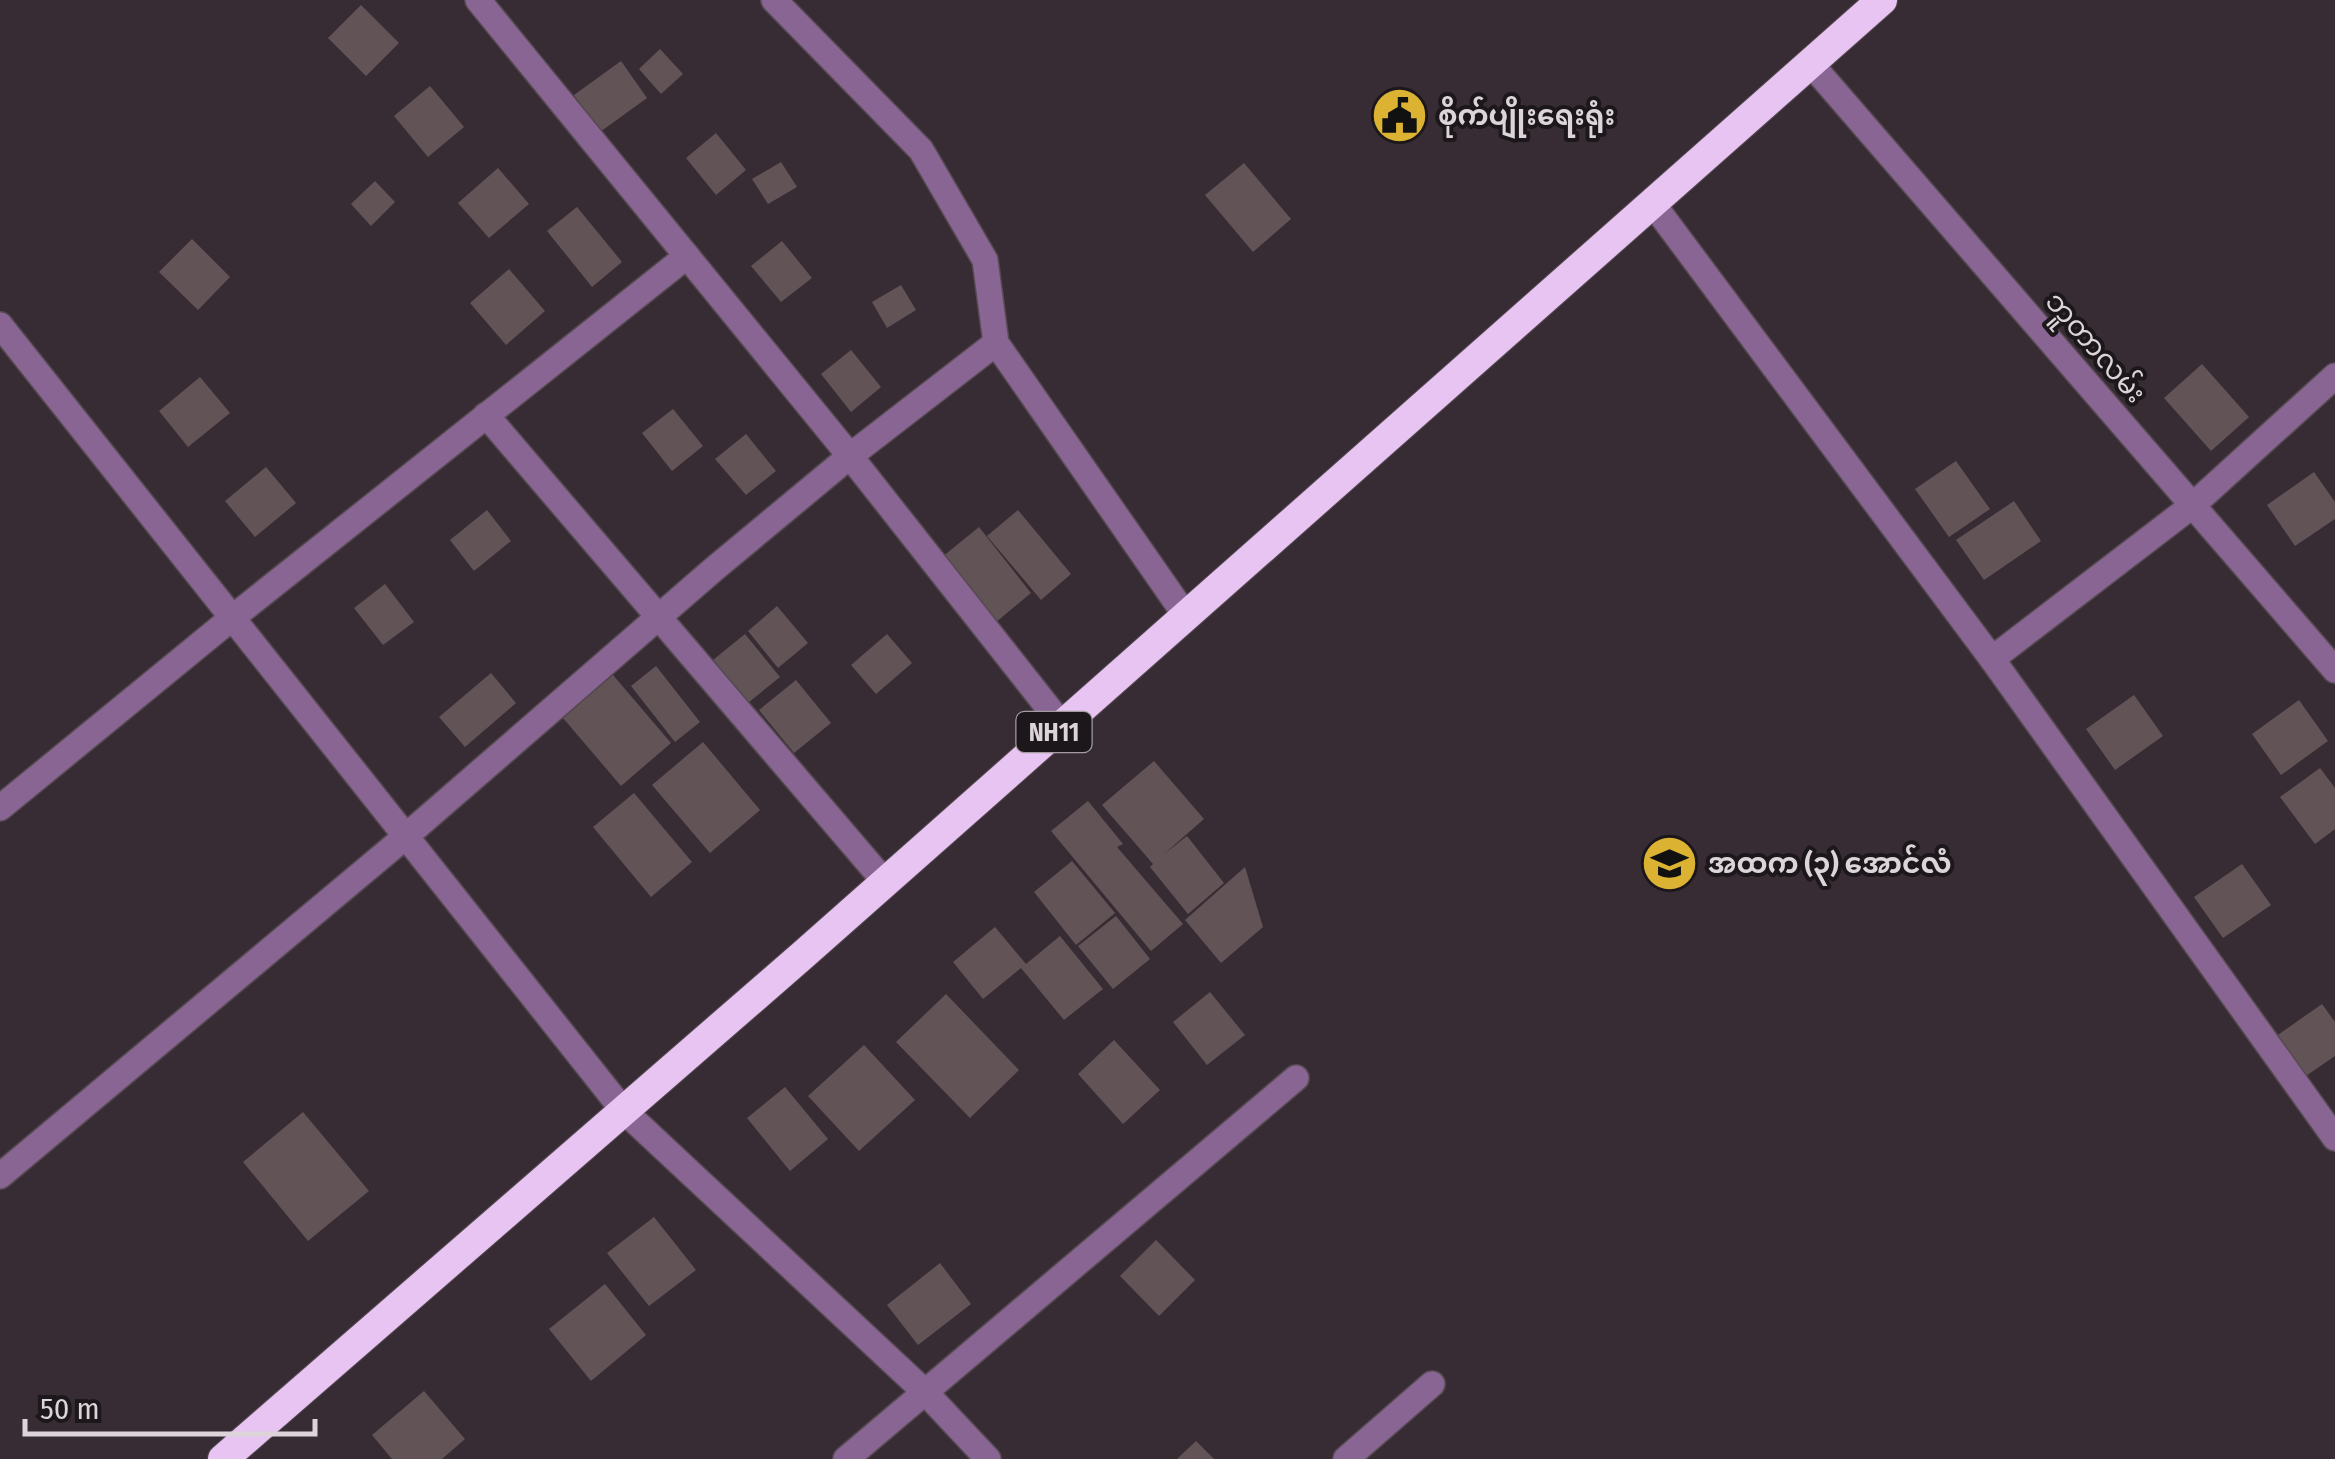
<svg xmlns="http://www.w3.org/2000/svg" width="2335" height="1459" viewBox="0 0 2335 1459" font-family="'Fira Sans Condensed','Noto Sans Myanmar',sans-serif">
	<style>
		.building { fill: #625357 }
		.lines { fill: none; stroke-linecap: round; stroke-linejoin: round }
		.minor-casing { stroke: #564a52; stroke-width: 28 }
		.highway-casing { stroke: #564a52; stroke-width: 32 }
		.minor { stroke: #896593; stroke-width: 25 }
		.highway { stroke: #e7c4f2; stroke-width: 30 }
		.labels { text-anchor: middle; stroke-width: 8; stroke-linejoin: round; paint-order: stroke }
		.shield { fill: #1c171a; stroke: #a29ba0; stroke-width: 2.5 }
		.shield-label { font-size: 25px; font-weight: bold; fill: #dcd4d9 }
		.poi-label { font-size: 28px; font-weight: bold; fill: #dcd4d9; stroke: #1c171a; text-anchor: start }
		.street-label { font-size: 28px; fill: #dcd4d9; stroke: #1c171a }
	</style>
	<rect width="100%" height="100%" fill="#382c34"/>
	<g class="building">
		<path d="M361 5 399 43 366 76 328 38Z"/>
		<path d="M660 49 683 74 661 94 639 69Z"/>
		<path d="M621 61 647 98 600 132 574 95Z"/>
		<path d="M430 86 464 127 428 157 394 116Z"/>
		<path d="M716 133 746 170 716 195 686 158Z"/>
		<path d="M781 162 797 187 768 204 752 179Z"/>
		<path d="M1244 163 1291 219 1253 252 1205 195Z"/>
		<path d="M498 168 529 204 489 238 458 203Z"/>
		<path d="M375 181 395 202 371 226 351 204Z"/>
		<path d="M577 207 622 262 592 287 547 231Z"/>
		<path d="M192 239 230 277 198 310 159 272Z"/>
		<path d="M782 241 812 278 781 302 751 266Z"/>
		<path d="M509 269 545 311 506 345 470 303Z"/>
		<path d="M901 285 916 310 887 328 872 302Z"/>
		<path d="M851 350 881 387 851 412 821 374Z"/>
		<path d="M2202 364 2249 417 2211 451 2164 398Z"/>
		<path d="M200 377 230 413 188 447 159 411Z"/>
		<path d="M673 409 703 446 672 471 642 433Z"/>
		<path d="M746 434 776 471 746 495 715 459Z"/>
		<path d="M1956 461 1990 509 1949 537 1915 489Z"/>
		<path d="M266 467 296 503 255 537 225 501Z"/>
		<path d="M2314 472 2335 502V519L2295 546 2267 505Z"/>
		<path d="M2014 501 2041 541 1984 580 1956 540Z"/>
		<path d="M487 510 511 541 474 571 450 540Z"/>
		<path d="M1018 510 1071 574 1041 600 987 536Z"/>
		<path d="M979 527 1031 593 995 623 942 557Z"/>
		<path d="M385 584 414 622 383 645 354 608Z"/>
		<path d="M777 606 808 643 778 668 748 631Z"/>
		<path d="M745 634 780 677 743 707 708 664Z"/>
		<path d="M887 634 912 663 876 694 851 665Z"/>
		<path d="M656 666 700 722 675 742 631 686Z"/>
		<path d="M491 673 516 703 465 747 439 717Z"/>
		<path d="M613 675 671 743 621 786 563 718Z"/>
		<path d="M796 680 831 723 794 753 759 710Z"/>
		<path d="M2134 695 2163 736 2115 770 2086 729Z"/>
		<path d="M2299 700 2328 741 2281 775 2252 734Z"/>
		<path d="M703 742 760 810 710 853 652 785Z"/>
		<path d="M1154 761 1204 819 1164 854 1187 836 1224 883 1188 914 1150 867 1153 864 1102 805Z"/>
		<path d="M2320 768 2335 788V829L2315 844 2280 797Z"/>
		<path d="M634 793 692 862 651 897 593 827Z"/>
		<path d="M1088 801 1123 844 1117 847 1183 924 1151 951 1051 831Z"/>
		<path d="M1072 861 1115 913 1076 945 1034 892Z"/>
		<path d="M2242 864 2271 905 2223 938 2194 897Z"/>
		<path d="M1245 867 1263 927 1221 963 1185 920Z"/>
		<path d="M1116 916 1150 959 1113 989 1078 946Z"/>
		<path d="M995 927 1026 964 1060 936 1103 989 1064 1020 1021 968 983 999 953 962Z"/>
		<path d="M1210 992 1245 1035 1207 1065 1173 1022Z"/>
		<path d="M946 994 1019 1070 970 1118 896 1042Z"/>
		<path d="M2322 1004 2335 1022V1056L2303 1078 2275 1037Z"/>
		<path d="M1114 1040 1160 1090 1123 1124 1078 1074Z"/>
		<path d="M864 1045 915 1100 859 1151 808 1096Z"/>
		<path d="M785 1087 828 1139 790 1171 747 1118Z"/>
		<path d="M303 1112 369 1191 308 1241 243 1162Z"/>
		<path d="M654 1217 696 1270 649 1306 607 1253Z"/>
		<path d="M1156 1240 1195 1280 1159 1316 1120 1276Z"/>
		<path d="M940 1263 971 1304 918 1345 887 1305Z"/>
		<path d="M605 1284 646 1335 591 1381 549 1329Z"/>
		<path d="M424 1391 465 1439 442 1459H392L372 1435Z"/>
		<path d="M1196 1441 1214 1459H1177Z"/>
	</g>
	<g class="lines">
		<defs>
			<g id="minor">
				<path d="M478 0 850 456 1062 725"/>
				<path d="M774 0 921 150 985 260 996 343 1186 616"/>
				<path d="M1811 64 2335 670"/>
				<path d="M1653 204 1992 659 2335 1138"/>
				<path d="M0 325 623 1110 925 1392 988 1459"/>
				<path d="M486 415 885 882"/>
				<path d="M1992 659 2193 505 2335 376"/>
				<path d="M0 808 232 618 687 256"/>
				<path d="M0 1176 405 837 714 569 850 456 996 343"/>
				<path d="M846 1459 1296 1078"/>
				<path d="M1346 1459 1432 1384"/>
			</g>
			<path id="highway" d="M223 1459 804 954 1882 0"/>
		</defs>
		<use href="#minor" class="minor-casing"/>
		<use href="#highway" class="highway-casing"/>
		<use href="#minor" class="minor"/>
		<use href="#highway" class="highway"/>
	</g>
	<defs>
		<symbol id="civic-disc" viewBox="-11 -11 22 22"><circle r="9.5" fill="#dcb233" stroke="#1c171a"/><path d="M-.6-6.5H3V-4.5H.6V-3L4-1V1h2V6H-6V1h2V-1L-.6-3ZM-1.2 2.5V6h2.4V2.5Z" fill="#111"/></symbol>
		<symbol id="school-disc" viewBox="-11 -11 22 22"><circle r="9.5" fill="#dcb233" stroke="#1c171a"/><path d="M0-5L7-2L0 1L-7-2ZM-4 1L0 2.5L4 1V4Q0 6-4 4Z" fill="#111"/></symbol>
	</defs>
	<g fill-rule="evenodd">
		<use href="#civic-disc" x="1368" y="84" width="63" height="63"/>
		<use href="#school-disc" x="1638" y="832" width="63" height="63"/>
	</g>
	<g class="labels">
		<rect class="shield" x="1016.5" y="712" width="75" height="40" rx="8"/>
		<g class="shield-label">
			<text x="1054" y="741">NH11</text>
		</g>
		<g class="poi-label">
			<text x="1438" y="125">စိုက်ပျိုးရေးရုံး</text>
			<text x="1708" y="873">အထက (၃) အောင်လံ</text>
		</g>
		<g class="street-label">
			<text transform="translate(2096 347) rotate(49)" y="10">ဘူတာလမ်း</text>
		</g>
	</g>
	<path d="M25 1419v15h290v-15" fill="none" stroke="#dcd4d9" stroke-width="5"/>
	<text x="40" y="1419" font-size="30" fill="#dcd4d9" stroke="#1c171a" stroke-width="8" paint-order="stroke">50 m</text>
</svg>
